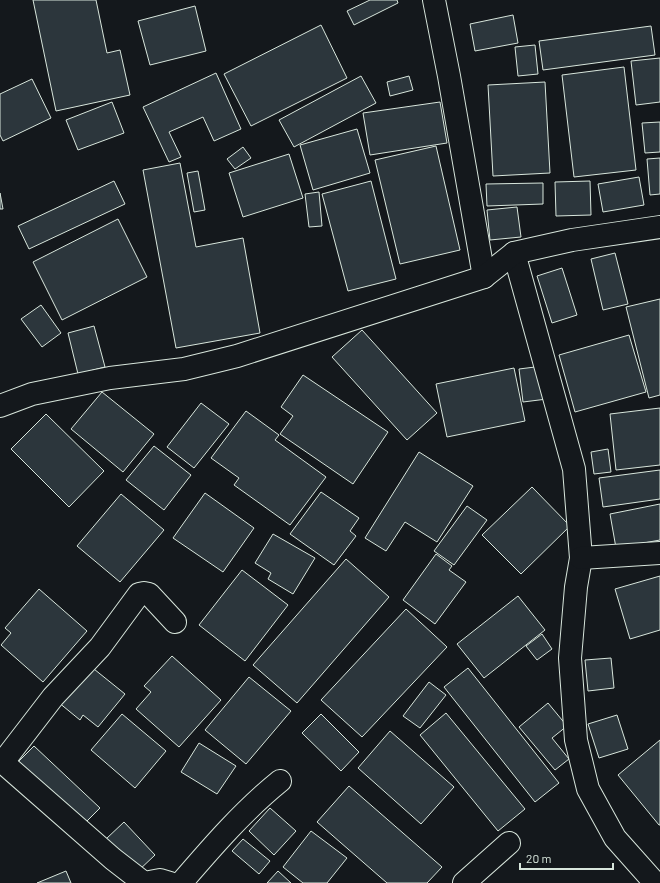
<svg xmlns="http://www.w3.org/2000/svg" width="660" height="883" viewBox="0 0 660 883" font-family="Barlow,sans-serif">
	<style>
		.building { fill: #2c363c; stroke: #d8e6dc }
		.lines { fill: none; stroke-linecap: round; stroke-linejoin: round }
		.minor-casing { stroke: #d8e6dc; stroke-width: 24 }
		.minor { stroke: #14181c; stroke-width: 22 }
	</style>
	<rect width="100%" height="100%" fill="#14181c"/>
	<g class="building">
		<path d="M33 0H96L107 53 120 50 130 95 56 111Z"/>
		<path d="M370 0H397L398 3 354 25 347 11Z"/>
		<path d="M195 6 206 51 150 65 138 21Z"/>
		<path d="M513 15 518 43 475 51 470 24Z"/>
		<path d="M321 25 347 78 251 126 224 74Z"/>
		<path d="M651 26 655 55 543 70 539 41Z"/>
		<path d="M535 45 538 74 518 76 515 47Z"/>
		<path d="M660 58V102L636 105 631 61Z"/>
		<path d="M624 67 636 170 574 177 562 75Z"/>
		<path d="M216 73 241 129 214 141 203 117 169 132 181 157 169 162 143 107Z"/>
		<path d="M361 76 376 103 294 147 279 120Z"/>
		<path d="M409 76 413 90 390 96 387 82Z"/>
		<path d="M32 79 51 118 3 141 0 135V94Z"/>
		<path d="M545 82 550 173 493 176 488 85Z"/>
		<path d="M112 102 124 133 78 150 66 120Z"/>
		<path d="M440 102 447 143 370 155 363 113Z"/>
		<path d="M660 122V152L645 153 642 123Z"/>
		<path d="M357 129 370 173 313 190 300 145Z"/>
		<path d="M436 146 460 250 400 264 375 160Z"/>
		<path d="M243 147 251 158 235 169 227 159Z"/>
		<path d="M289 154 303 198 243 217 229 173Z"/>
		<path d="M660 158V194L650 195 647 159Z"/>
		<path d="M180 163 196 247 243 238 260 333 176 348 143 170Z"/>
		<path d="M198 171 205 210 194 212 187 173Z"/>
		<path d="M639 177 644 205 603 212 598 184Z"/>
		<path d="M114 181 125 204 29 249 18 226Z"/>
		<path d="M371 181 396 279 348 291 322 194Z"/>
		<path d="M590 181 591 215 556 216 555 182Z"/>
		<path d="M543 183V204L487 206 486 184Z"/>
		<path d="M319 192 322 226 309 227 305 194Z"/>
		<path d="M0 193 3 209H0Z"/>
		<path d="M517 207 521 237 490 240 487 210Z"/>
		<path d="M118 219 147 277 62 320 33 262Z"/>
		<path d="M615 253 628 304 603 310 591 259Z"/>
		<path d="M562 268 577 315 552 323 537 276Z"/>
		<path d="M660 299V395L649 398 626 307Z"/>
		<path d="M41 305 61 333 42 347 21 319Z"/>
		<path d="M94 326 105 367 78 374 68 333Z"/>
		<path d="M362 330 437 413 407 440 332 357Z"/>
		<path d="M629 335 646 392 575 412 559 355Z"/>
		<path d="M543 366 547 399 523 402 519 369Z"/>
		<path d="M514 368 525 421 447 437 436 384Z"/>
		<path d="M303 375 388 432 353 484 280 434 293 416 281 407Z"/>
		<path d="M102 392 154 434 123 472 71 429Z"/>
		<path d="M201 403 229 424 194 468 167 447Z"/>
		<path d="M660 408V465L616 470 610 414Z"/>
		<path d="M246 411 279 435 275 440 326 477 290 525 234 485 239 478 211 458Z"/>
		<path d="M46 414 104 471 69 507 11 449Z"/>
		<path d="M154 446 191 475 164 510 126 480Z"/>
		<path d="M608 449 611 472 594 474 591 452Z"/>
		<path d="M419 452 473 486 437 542 405 522 386 551 365 538Z"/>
		<path d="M660 470V499L603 507 599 478Z"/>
		<path d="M532 487 570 526 521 574 482 535Z"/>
		<path d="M321 492 359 518 350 531 356 536 334 565 290 534Z"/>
		<path d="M205 493 254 528 223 572 173 538Z"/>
		<path d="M121 494 164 530 120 582 77 546Z"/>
		<path d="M660 504V540L616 548 610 514Z"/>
		<path d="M467 506 487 520 454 565 434 551Z"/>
		<path d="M273 534 315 558 293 594 268 579 271 573 255 563Z"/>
		<path d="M436 554 452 566 449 570 466 582 435 624 403 600Z"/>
		<path d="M346 559 389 597 297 703 253 665Z"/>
		<path d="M242 570 288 605 245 661 199 625Z"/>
		<path d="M660 576V630L630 639 615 589Z"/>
		<path d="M39 589 87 631 43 682 1 645 11 633 5 628Z"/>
		<path d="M518 596 545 630 484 678 457 644Z"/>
		<path d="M406 609 447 647 362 737 321 700Z"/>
		<path d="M542 634 552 649 537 660 526 646Z"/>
		<path d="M172 656 221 700 179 747 136 709 151 692 144 686Z"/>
		<path d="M611 658 614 688 588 691 585 660Z"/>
		<path d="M89 665 125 694 98 727 83 715 80 720 58 702Z"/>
		<path d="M468 668 559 783 535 802 444 687Z"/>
		<path d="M249 677 291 711 246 764 205 730Z"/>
		<path d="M429 682 446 695 420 728 403 716Z"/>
		<path d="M548 703 567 726 552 738 569 759 555 770 519 727Z"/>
		<path d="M446 713 525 809 498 831 420 735Z"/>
		<path d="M122 714 166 751 135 788 91 750Z"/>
		<path d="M321 714 359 752 341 771 302 733Z"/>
		<path d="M617 715 628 749 599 758 588 724Z"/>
		<path d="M390 731 454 787 421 824 358 768Z"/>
		<path d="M660 740V825H659L618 775Z"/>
		<path d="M199 743 236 766 217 794 181 772Z"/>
		<path d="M34 746 100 808 84 824 18 762Z"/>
		<path d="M349 786 442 867 427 883H387L317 822Z"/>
		<path d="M270 808 296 831 274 855 249 831Z"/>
		<path d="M124 822 155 855 137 872 106 839Z"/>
		<path d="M311 831 347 858 327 883H303L283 867Z"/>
		<path d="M243 839 270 861 259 874 232 851Z"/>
		<path d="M66 871 71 883H37Z"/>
		<path d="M278 871 291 883H267Z"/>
	</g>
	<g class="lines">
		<defs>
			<g id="minor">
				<path d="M434 0 449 76 484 277"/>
				<path d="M514 253 574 469 581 558 576 587 570 658 576 740 588 789 615 838 655 883"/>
				<path d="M0 406 32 394 110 378 184 369 237 356 484 277 514 253 572 240 660 227"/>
				<path d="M581 558 660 553"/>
				<path d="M0 760 113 859 144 883 160 880 170 883"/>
				<path d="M3 762 53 697 100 647 139 594 144 593 149 594 175 622"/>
				<path d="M181 883C212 847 243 811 280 781"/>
				<path d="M464 883 509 843"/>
			</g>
		</defs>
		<use href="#minor" class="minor-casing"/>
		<use href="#minor" class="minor"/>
	</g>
	<path d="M520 863v6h93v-6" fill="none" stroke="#d8e6dc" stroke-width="2"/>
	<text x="526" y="863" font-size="12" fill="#d8e6dc" stroke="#14181c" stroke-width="3" paint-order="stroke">20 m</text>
</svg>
